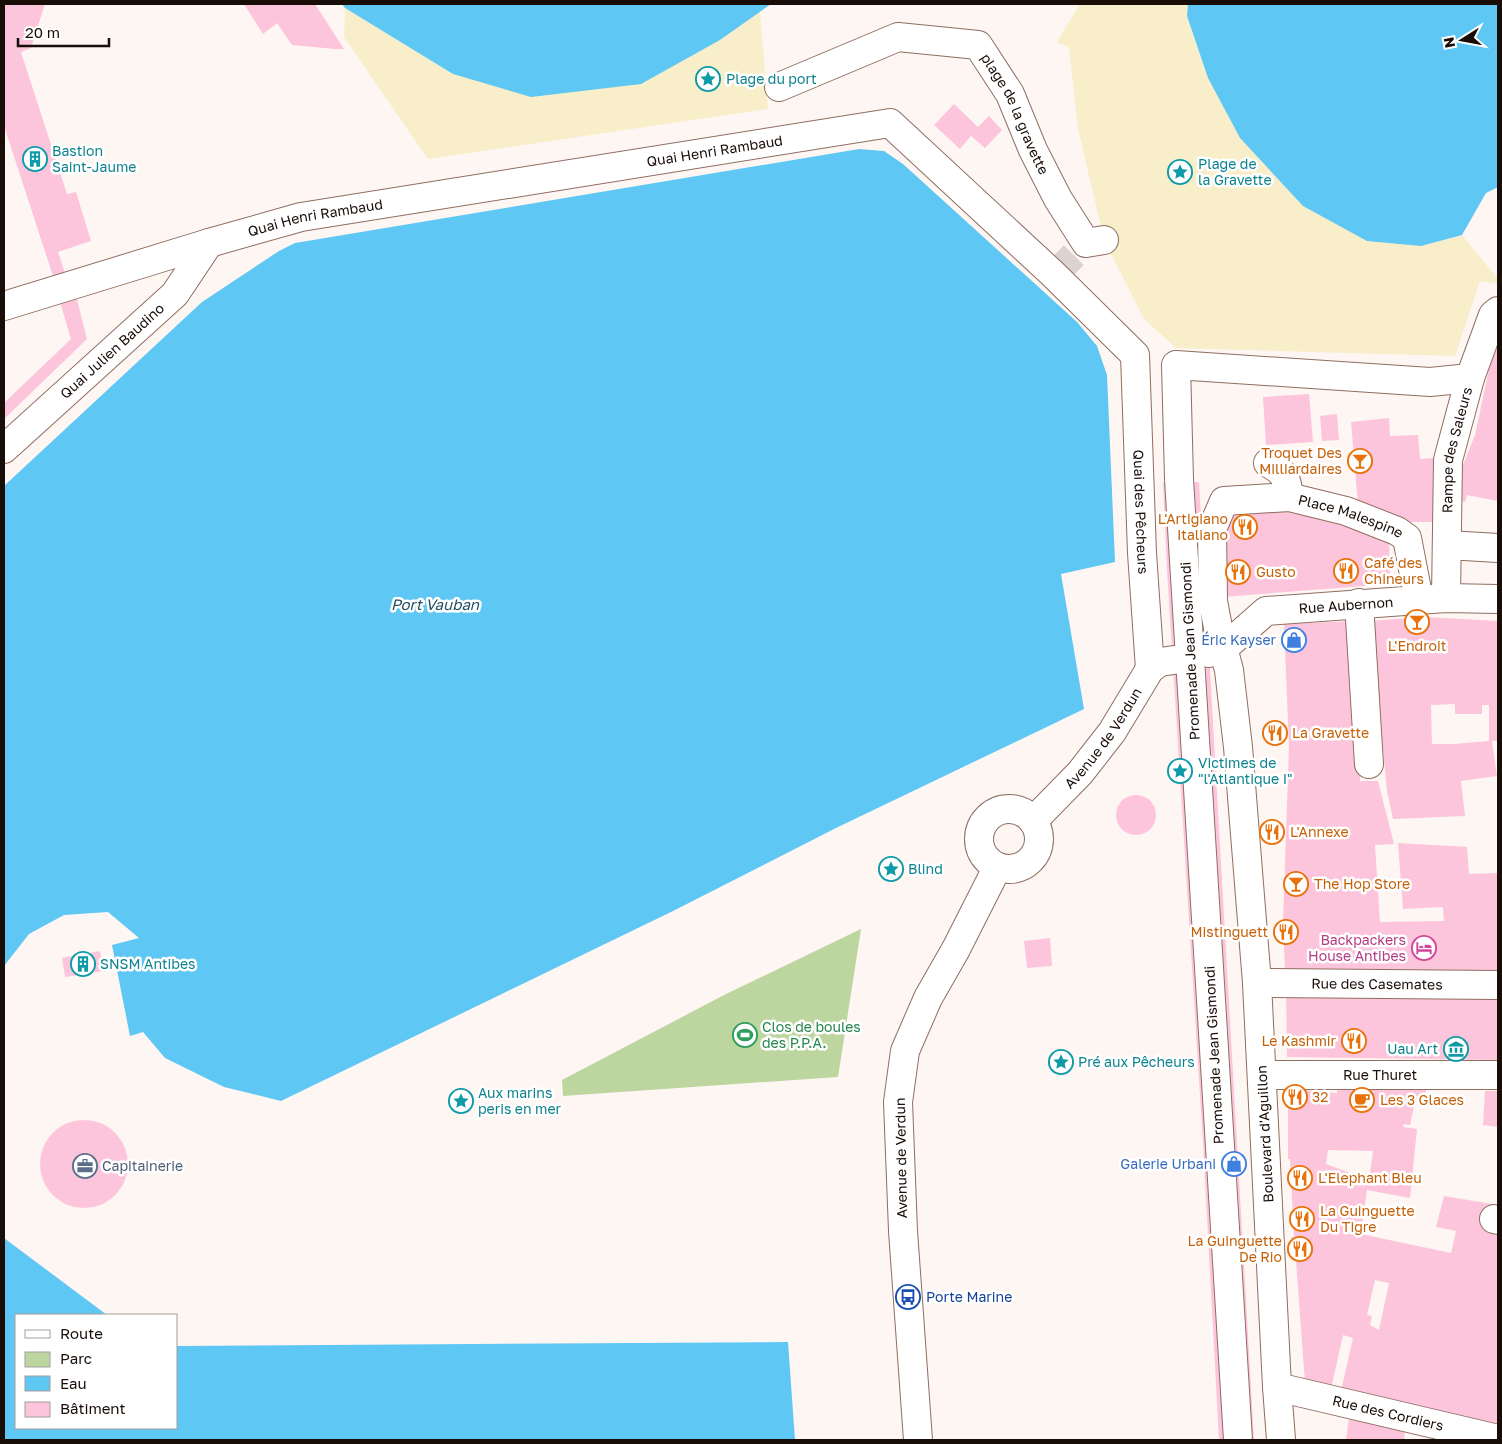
<svg xmlns="http://www.w3.org/2000/svg" width="1502" height="1444" viewBox="0 0 1502 1444" font-family="'Golos Text',sans-serif">
	<style>
		.green { fill: #bdd59f }
		.sand { fill: #f8eec9 }
		.water { fill: #5ec7f4 }
		.building { fill: #fdc5db; fill-rule: evenodd }
		.lines { fill: none; stroke-linecap: round; stroke-linejoin: round }
		.minor-tunnel { stroke: #dcd3d0; stroke-width: 28; stroke-dasharray: 28 14; stroke-linecap: butt }
		.minor-casing { stroke: #8f6e5f; stroke-width: 30 }
		.minor { stroke: #fff; stroke-width: 28 }
		.labels { text-anchor: middle; stroke-width: 5; stroke-linejoin: round; paint-order: stroke }
		.culture-label { font-size: 14px; fill: #0d838f; stroke: #fff; text-anchor: start }
		.street-label { font-size: 14px; fill: #190d08; stroke: #fff }
		.food-label { font-size: 14px; fill: #c56008; stroke: #fff; text-anchor: start }
		.shop-label { font-size: 14px; fill: #366cbe; stroke: #fff; text-anchor: end }
		.hotel-label { font-size: 14px; fill: #b23c85; stroke: #fff; text-anchor: end }
		.leisure-label { font-size: 14px; fill: #27864d; stroke: #fff; text-anchor: start }
		.service-label { font-size: 14px; fill: #4e5e75; stroke: #fff; text-anchor: start }
		.transit-label { font-size: 14px; fill: #164399; stroke: #fff; text-anchor: start }
		.water-label { font-size: 15px; font-style: italic; fill: #235063; stroke: #fff }
	</style>
	<rect width="100%" height="100%" fill="#fef6f3"/>
	<path class="green" d="M861 929 838 1077 563 1096 562 1080 726 994Z"/>
	<g class="sand">
		<path d="M1080 4H1188L1187 17 1208 78 1240 138 1303 206 1421 246 1462 235 1498 279V284L1480 281 1455 356 1176 348 1144 319 1104 240 1078 129 1069 47 1057 42Z"/>
		<path d="M345 8 453 74 720 40 760 12 768 109 428 159 344 37Z"/>
	</g>
	<g class="water">
		<path d="M342 4H771L720 40 641 84 531 97 453 74 345 8Z"/>
		<path d="M1188 4H1498V187L1486 193 1462 235 1421 246 1367 241 1303 206 1240 138 1208 78 1187 16Z"/>
		<path d="M859 149 884 151 903 164 1077 322 1097 346 1107 375 1115 562 1061 574 1084 709 836 828 673 911 281 1101 224 1087 165 1058 143 1032 130 1036 112 945 139 938 108 912 64 915 29 934 4 966V486L202 302 279 251 295 243Z"/>
		<path d="M4 1238 107 1315H16V1428H176V1346L788 1342 795 1440H4Z"/>
	</g>
	<g class="building">
		<path d="M4 4H45L31 48 21 52 67 194 76 192 91 241 58 252 66 276 54 279 4 126Z"/>
		<path d="M244 4H315L344 49H335L292 45 277 23 263 34Z"/>
		<path d="M954 104 978 127 989 116 1002 130 985 148 971 136 960 149 934 125Z"/>
		<path d="M76 296 87 339 4 419V403L71 339 60 302Z"/>
		<path d="M1498 334V501L1467 495 1465 502 1456 501 1461 470 1475 435 1496 336Z"/>
		<path d="M1309 394 1313 442 1266 445 1263 397Z"/>
		<path d="M1337 414 1339 440 1322 441 1320 416Z"/>
		<path d="M1389 418 1390 436 1418 435 1420 459 1436 458 1437 522H1397L1359 516 1351 422Z"/>
		<path d="M1199 482 1209 653 1254 1440H1219L1203 1143 1167 570 1163 483Z"/>
		<path d="M1290 509 1339 520V524V521L1389 534 1390 584 1222 597 1225 510Z"/>
		<path d="M1426 617 1498 621V741H1492L1497 776 1461 781 1465 816 1393 819 1387 791 1381 729H1374L1368 621ZM1455 704V714H1482V705H1489V741L1455 744H1432L1431 705Z"/>
		<path d="M1355 621 1360 781H1378L1394 844 1375 845 1380 922 1444 921 1443 907 1403 909 1398 843 1467 847 1469 874 1498 873V976L1285 970 1283 923 1289 746 1284 624Z"/>
		<circle cx="1136" cy="815" r="20"/>
		<path d="M1050 938 1052 966 1027 968 1024 941Z"/>
		<path d="M100 951 103 971 65 977 62 958Z"/>
		<path d="M1286 990 1498 993V1060L1287 1057Z"/>
		<path d="M1288 1089 1337 1093V1090H1426L1424 1101 1408 1099 1406 1105 1414 1106 1410 1125 1404 1124 1403 1127 1417 1129 1410 1198 1367 1190 1361 1234 1451 1253 1456 1231 1436 1227 1444 1196 1498 1205V1428L1341 1391 1353 1338 1343 1335 1331 1389 1305 1383 1296 1261 1291 1237H1294L1290 1159H1288ZM1328 1150 1373 1151 1369 1180 1326 1164ZM1375 1280 1389 1283 1379 1330 1370 1325 1372 1316 1367 1315Z"/>
		<path d="M1485 1091H1498V1127L1483 1125Z"/>
		<circle cx="84" cy="1164" r="44"/>
		<path d="M1350 1411 1406 1424 1404 1440H1346Z"/>
	</g>
	<g class="lines">
		<path class="minor-tunnel" d="M1054 275 1086 243"/>
		<defs>
			<g id="minor">
				<path id="s1" d="M779 87 898 37 978 45 1010 94 1033 150 1058 199 1086 243 1104 240"/>
				<path id="s2" d="M4 306 209 243 301 217 890 123 1054 275 1135 355 1142 553 1150 669"/>
				<path id="s3" d="M4 449 175 294 209 243"/>
				<path d="M1268 463C1286 473 1286 477 1289 497"/>
				<path d="M1447 545 1498 548"/>
				<path id="s4" d="M1446 598 1448 460 1470 378 1493 315 1498 311"/>
				<path d="M1359 603 1369 764"/>
				<path id="s5" d="M1209 653 1224 648 1266 611 1446 598 1498 599"/>
				<circle cx="1009" cy="839" r="30"/>
				<path id="s6" d="M1033 821 1080 773 1112 732 1150 669 1160 662 1174 660"/>
				<path id="s7" d="M1257 983 1498 985"/>
				<path id="s8" d="M1262 1075H1498"/>
				<path d="M1494 1219 1498 1220"/>
				<path id="s9" d="M1277 1387 1498 1439"/>
				<path d="M918 1440 903 1231 898 1102 905 1051 928 998 956 949 997 868"/>
				<path d="M1238 1440 1179 479 1176 365 1430 382 1470 378"/>
				<path id="s10" d="M1281 1440 1277 1387 1257 983 1238 747 1229 670 1219 633 1213 601 1212 529 1224 501 1289 497 1346 511 1397 531 1407 538 1419 600"/>
			</g>
		</defs>
		<use href="#minor" class="minor-casing"/>
		<use href="#minor" class="minor"/>
	</g>
	<defs>
		<symbol id="sight-ring" viewBox="-11 -11 22 22"><circle r="9.5" fill="#fff" stroke="#0f9aa8" stroke-width="1.5"/><path d="M0-6L1.8-2.2L6-1.7L2.9 1.2L3.7 5.4L0 3.3L-3.7 5.4L-2.9 1.2L-6-1.7L-1.8-2.2Z" fill="#0f9aa8"/></symbol>
		<symbol id="building-ring" viewBox="-11 -11 22 22"><circle r="9.5" fill="#fff" stroke="#0f9aa8" stroke-width="1.5"/><path d="M-4-6H4V6H1V3H-1V6H-4ZM-2.5-4.3h1.7v1.8h-1.7ZM.8-4.3h1.7v1.8H.8ZM-2.5-1h1.7V.8h-1.7ZM.8-1h1.7V.8H.8Z" fill="#0f9aa8"/></symbol>
		<symbol id="bar-ring" viewBox="-11 -11 22 22"><circle r="9.5" fill="#fff" stroke="#e8710a" stroke-width="1.5"/><path d="M-6-5H6L.8 .8V4.5H3.5V6h-7V4.5H-.8V.8Z" fill="#e8710a"/></symbol>
		<symbol id="restaurant-ring" viewBox="-11 -11 22 22"><circle r="9.5" fill="#fff" stroke="#e8710a" stroke-width="1.5"/><path d="M-5-6h1v4h1v-4h1v4h1v-4h1v5L-1.5 .5V6h-2V.5L-5-1ZM5-6V6H3V1.5H1.5Q1.5-4 5-6Z" fill="#e8710a"/></symbol>
		<symbol id="shop-ring" viewBox="-11 -11 22 22"><circle r="9.5" fill="#fff" stroke="#3f7fe0" stroke-width="1.5"/><path d="M-5-2.5h2.3a2.7 3.5 0 0 1 5.4 0H5L5.5 6h-11ZM-1.5-2.5h3a1.5 2.3 0 0 0-3 0Z" fill="#3f7fe0"/></symbol>
		<symbol id="hotel-ring" viewBox="-11 -11 22 22"><circle r="9.5" fill="#fff" stroke="#d1479c" stroke-width="1.5"/><path d="M-6-4.5h1.5V1H6V5H4.5V3h-9V5H-6ZM-4 0a1.8 1.8 0 1 1 3.6 0ZM.5 0V-2.5h3Q6-2.5 6 0Z" fill="#d1479c"/></symbol>
		<symbol id="stadium-ring" viewBox="-11 -11 22 22"><circle r="9.5" fill="#fff" stroke="#2e9e5b" stroke-width="1.5"/><path d="M0-5a6.5 5 0 1 0 0 10a6.5 5 0 1 0 0-10ZM-3.5-1.8h7v3.6h-7Z" fill="#2e9e5b"/></symbol>
		<symbol id="museum-ring" viewBox="-11 -11 22 22"><circle r="9.5" fill="#fff" stroke="#0f9aa8" stroke-width="1.5"/><path d="M0-6L6-3V-2H-6V-3ZM-5-1h2V3h-2ZM-1-1h2V3h-2ZM3-1h2V3H3ZM-6 4H6V6H-6Z" fill="#0f9aa8"/></symbol>
		<symbol id="cafe-ring" viewBox="-11 -11 22 22"><circle r="9.5" fill="#fff" stroke="#e8710a" stroke-width="1.5"/><path d="M-5.5-4.5H6V0H3Q3 3.5 0 3.5H-2.5Q-5.5 3.5-5.5 0ZM3-3.2v2h1.7v-2ZM-6 4.5H4V6H-6Z" fill="#e8710a"/></symbol>
		<symbol id="office-ring" viewBox="-11 -11 22 22"><circle r="9.5" fill="#fff" stroke="#5c6f8a" stroke-width="1.5"/><path d="M-6-3h4V-5.5h4V-3h4V5H-6ZM-1-4.5V-3h2v-1.5ZM-6 0V1H6V0Z" fill="#5c6f8a"/></symbol>
		<symbol id="bus-ring" viewBox="-11 -11 22 22"><circle r="9.5" fill="#fff" stroke="#1a4fb4" stroke-width="1.5"/><path d="M-5-6H5V4H4V6H2V4H-2V6H-4V4H-5ZM-3.5-4V0h7V-4ZM-3.5 1.2v1.5H-2V1.2ZM2 1.2v1.5H3.5V1.2Z" fill="#1a4fb4"/></symbol>
	</defs>
	<g fill-rule="evenodd">
		<use href="#sight-ring" x="694" y="65" width="28" height="28"/>
		<use href="#building-ring" x="21" y="145" width="28" height="28"/>
		<use href="#sight-ring" x="1166" y="158" width="28" height="28"/>
		<use href="#bar-ring" x="1346" y="447" width="28" height="28"/>
		<use href="#restaurant-ring" x="1231" y="513" width="28" height="28"/>
		<use href="#restaurant-ring" x="1332" y="557" width="28" height="28"/>
		<use href="#restaurant-ring" x="1224" y="558" width="28" height="28"/>
		<use href="#bar-ring" x="1403" y="608" width="28" height="28"/>
		<use href="#shop-ring" x="1280" y="626" width="28" height="28"/>
		<use href="#restaurant-ring" x="1261" y="719" width="28" height="28"/>
		<use href="#sight-ring" x="1166" y="757" width="28" height="28"/>
		<use href="#restaurant-ring" x="1258" y="818" width="28" height="28"/>
		<use href="#sight-ring" x="877" y="855" width="28" height="28"/>
		<use href="#bar-ring" x="1282" y="870" width="28" height="28"/>
		<use href="#restaurant-ring" x="1272" y="918" width="28" height="28"/>
		<use href="#hotel-ring" x="1410" y="934" width="28" height="28"/>
		<use href="#building-ring" x="69" y="950" width="28" height="28"/>
		<use href="#stadium-ring" x="731" y="1021" width="28" height="28"/>
		<use href="#restaurant-ring" x="1340" y="1027" width="28" height="28"/>
		<use href="#museum-ring" x="1442" y="1035" width="28" height="28"/>
		<use href="#sight-ring" x="1047" y="1048" width="28" height="28"/>
		<use href="#restaurant-ring" x="1281" y="1083" width="28" height="28"/>
		<use href="#cafe-ring" x="1348" y="1086" width="28" height="28"/>
		<use href="#sight-ring" x="447" y="1087" width="28" height="28"/>
		<use href="#shop-ring" x="1220" y="1150" width="28" height="28"/>
		<use href="#office-ring" x="71" y="1152" width="28" height="28"/>
		<use href="#restaurant-ring" x="1286" y="1164" width="28" height="28"/>
		<use href="#restaurant-ring" x="1288" y="1205" width="28" height="28"/>
		<use href="#restaurant-ring" x="1286" y="1235" width="28" height="28"/>
		<use href="#bus-ring" x="894" y="1283" width="28" height="28"/>
	</g>
	<g class="labels">
		<g class="culture-label">
			<text x="726" y="84">Plage du port</text>
			<text x="52" y="156">Bastion<tspan x="52" dy="16">Saint-Jaume</tspan></text>
			<text x="1198" y="169">Plage de<tspan x="1198" dy="16">la Gravette</tspan></text>
			<text x="1198" y="768">Victimes de<tspan x="1198" dy="16">"l'Atlantique I"</tspan></text>
			<text x="908" y="874">Blind</text>
			<text x="100" y="969">SNSM Antibes</text>
			<text x="1438" y="1054" text-anchor="end">Uau Art</text>
			<text x="1078" y="1067">Pré aux Pêcheurs</text>
			<text x="478" y="1098">Aux marins<tspan x="478" dy="16">peris en mer</tspan></text>
		</g>
		<g class="street-label">
			<text dy="5" stroke="none"><textPath href="#s1" startOffset="288">plage de la gravette</textPath></text>
			<text dy="5" stroke="none"><textPath href="#s2" startOffset="729">Quai Henri Rambaud</textPath></text>
			<text dy="5" stroke="none"><textPath href="#s2" startOffset="324">Quai Henri Rambaud</textPath></text>
			<text dy="5" stroke="none"><textPath href="#s3" startOffset="146">Quai Julien Baudino</textPath></text>
			<text dy="5" stroke="none"><textPath href="#s4" startOffset="149">Rampe des Saleurs</textPath></text>
			<text dy="5" stroke="none"><textPath href="#s2" startOffset="1401">Quai des Pêcheurs</textPath></text>
			<text dy="5" stroke="none"><textPath href="#s10" startOffset="1075">Place Malespine</textPath></text>
			<text dy="5" stroke="none"><textPath href="#s5" startOffset="152">Rue Aubernon</textPath></text>
			<text transform="translate(1190 651) rotate(-93)" y="5">Promenade Jean Gismondi</text>
			<text dy="5" stroke="none"><textPath href="#s6" startOffset="109">Avenue de Verdun</textPath></text>
			<text dy="5" stroke="none"><textPath href="#s7" startOffset="120">Rue des Casemates</textPath></text>
			<text transform="translate(1214 1055) rotate(-93)" y="5">Promenade Jean Gismondi</text>
			<text dy="5" stroke="none"><textPath href="#s8" startOffset="118">Rue Thuret</textPath></text>
			<text transform="translate(1265 1134) rotate(-93)" y="5">Boulevard d'Aguillon</text>
			<text transform="translate(901 1158) rotate(-91)" y="5">Avenue de Verdun</text>
			<text dy="5" stroke="none"><textPath href="#s9" startOffset="114">Rue des Cordiers</textPath></text>
		</g>
		<g class="food-label">
			<text x="1342" y="458" text-anchor="end">Troquet Des<tspan x="1342" dy="16">Milliardaires</tspan></text>
			<text x="1228" y="524" text-anchor="end">L'Artigiano<tspan x="1228" dy="16">Italiano</tspan></text>
			<text x="1364" y="568">Café des<tspan x="1364" dy="16">Chineurs</tspan></text>
			<text x="1256" y="577">Gusto</text>
			<text x="1417" y="651" text-anchor="middle">L'Endroit</text>
			<text x="1292" y="738">La Gravette</text>
			<text x="1290" y="837">L'Annexe</text>
			<text x="1314" y="889">The Hop Store</text>
			<text x="1268" y="937" text-anchor="end">Mistinguett</text>
			<text x="1336" y="1046" text-anchor="end">Le Kashmir</text>
			<text x="1312" y="1102">32</text>
			<text x="1380" y="1105">Les 3 Glaces</text>
			<text x="1318" y="1183">L'Elephant Bleu</text>
			<text x="1320" y="1216">La Guinguette<tspan x="1320" dy="16">Du Tigre</tspan></text>
			<text x="1282" y="1246" text-anchor="end">La Guinguette<tspan x="1282" dy="16">De Rio</tspan></text>
		</g>
		<g class="shop-label">
			<text x="1276" y="645">Éric Kayser</text>
			<text x="1216" y="1169">Galerie Urbani</text>
		</g>
		<g class="hotel-label">
			<text x="1406" y="945">Backpackers<tspan x="1406" dy="16">House Antibes</tspan></text>
		</g>
		<g class="leisure-label">
			<text x="762" y="1032">Clos de boules<tspan x="762" dy="16">des P.P.A.</tspan></text>
		</g>
		<g class="service-label">
			<text x="102" y="1171">Capitainerie</text>
		</g>
		<g class="transit-label">
			<text x="926" y="1302">Porte Marine</text>
		</g>
		<g class="water-label">
			<text x="435" y="610">Port Vauban</text>
		</g>
	</g>
	<rect width="1502" height="1444" fill="none" stroke="#190d08" stroke-width="10"/>
	<rect x="15" y="1314" width="162" height="115" fill="#ffffff" stroke="#a39e9c"/>
	<rect x="25" y="1330" width="25" height="8" fill="#ffffff" stroke="#a39e9c"/>
	<text x="60" y="1339" font-size="15" fill="#190d08">Route</text>
	<rect x="25" y="1352" width="25" height="15" fill="#bdd59f" stroke="#a39e9c"/>
	<text x="60" y="1364" font-size="15" fill="#190d08">Parc</text>
	<rect x="25" y="1376" width="25" height="15" fill="#5ec7f4" stroke="#a39e9c"/>
	<text x="60" y="1389" font-size="15" fill="#190d08">Eau</text>
	<rect x="25" y="1402" width="25" height="15" fill="#fdc5db" stroke="#a39e9c"/>
	<text x="60" y="1414" font-size="15" fill="#190d08">Bâtiment</text>
	<g transform="translate(1462 40) rotate(259)" stroke="#ffffff" stroke-width="4" paint-order="stroke">
	<path d="M0-4L9 19L0 12L-9 19Z" fill="#190d08"/>
	<text y="-8" font-size="14" font-weight="bold" text-anchor="middle" fill="#190d08">N</text>
	</g>
	<path d="M18 38v8h91v-8" fill="none" stroke="#190d08" stroke-width="2.5"/>
	<text x="25" y="38" font-size="15" fill="#190d08" stroke="#ffffff" stroke-width="4" paint-order="stroke">20 m</text>
</svg>
